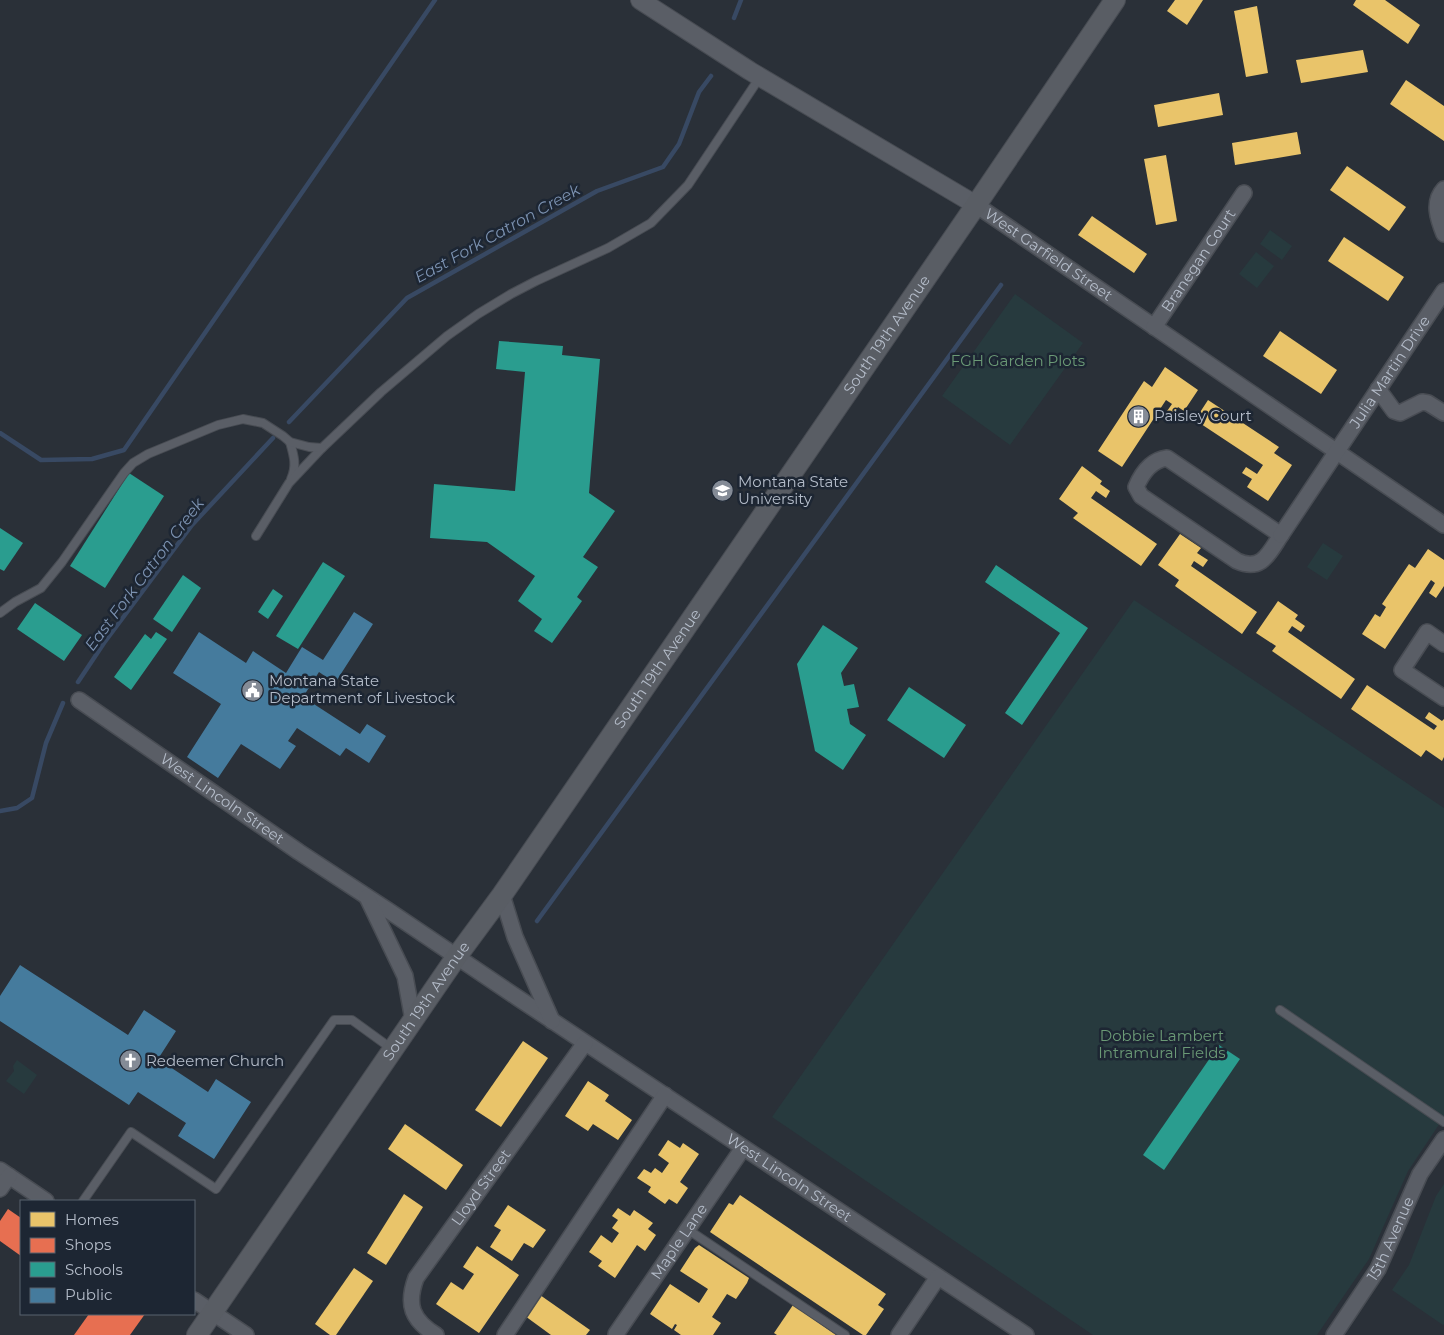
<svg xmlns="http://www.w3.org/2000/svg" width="1444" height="1335" viewBox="0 0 1444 1335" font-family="Montserrat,sans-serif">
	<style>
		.green { fill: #273a3e }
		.homes { fill: #e9c46a }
		.shops { fill: #e76f51 }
		.schools { fill: #2a9d8f }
		.public { fill: #457b9d }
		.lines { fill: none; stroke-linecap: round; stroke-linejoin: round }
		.stream { stroke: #384963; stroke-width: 4.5 }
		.service-casing { stroke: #484c53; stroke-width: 10 }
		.minor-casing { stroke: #484c53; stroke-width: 18 }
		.tertiary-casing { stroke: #484c53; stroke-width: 20 }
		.secondary-casing { stroke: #484c53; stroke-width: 22 }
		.service { stroke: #5a5e66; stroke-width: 8 }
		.minor { stroke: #5a5e66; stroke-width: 15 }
		.tertiary { stroke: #5a5e66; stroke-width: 18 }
		.secondary { stroke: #595d64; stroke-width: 20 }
		.labels { text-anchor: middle; stroke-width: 5; stroke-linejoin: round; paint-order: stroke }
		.street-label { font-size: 15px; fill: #b4bcc9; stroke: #1d2633 }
		.park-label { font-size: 15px; fill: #6b9a76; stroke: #1d2633 }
		.poi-label { font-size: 15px; fill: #b4bcc9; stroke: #1d2633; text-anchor: start }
		.water-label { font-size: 16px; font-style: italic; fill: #7c92b1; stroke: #1d2633 }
	</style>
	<rect width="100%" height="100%" fill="#2a3038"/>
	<g class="green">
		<path d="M1270 230 1292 246 1282 260 1260 244Z"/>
		<path d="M1256 252 1274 266 1257 288 1239 274Z"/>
		<path d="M1015 294 1083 343 1010 445 942 396Z"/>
		<path d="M1323 543 1343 556 1327 580 1307 567Z"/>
		<path d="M1134 600 1444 808V1117L1408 1171 1369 1259 1317 1335H1093L772 1117Z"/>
		<path d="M17 1060 37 1075 24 1094 6 1081 14 1071 13 1066Z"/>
		<path d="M1444 1184V1324L1443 1325 1392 1290 1409 1265 1436 1196Z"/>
	</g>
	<g class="homes">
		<path d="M1175 0H1203L1187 25 1167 11Z"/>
		<path d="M1356 0H1385L1420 25 1408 44 1353 5Z"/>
		<path d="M1257 6 1268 73 1246 77 1234 11Z"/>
		<path d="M1363 50 1368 72 1301 83 1296 60Z"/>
		<path d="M1406 80 1444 106V141L1390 104Z"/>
		<path d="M1219 93 1223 115 1158 127 1154 105Z"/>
		<path d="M1297 132 1301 154 1235 165 1232 143Z"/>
		<path d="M1166 155 1177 221 1156 225 1144 159Z"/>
		<path d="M1347 166 1406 207 1389 231 1330 190Z"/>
		<path d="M1092 216 1147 254 1134 273 1078 235Z"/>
		<path d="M1344 237 1404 277 1388 301 1328 261Z"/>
		<path d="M1280 331 1337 370 1321 394 1263 356Z"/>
		<path d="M1165 367 1198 390 1184 411 1178 407 1171 418 1165 414 1172 404 1166 400 1122 467 1098 451 1144 381 1152 387Z"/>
		<path d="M1208 400 1279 447 1274 453 1292 465 1268 501 1247 487 1252 479 1242 473 1246 467 1257 474 1263 465 1195 420Z"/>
		<path d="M1082 466 1102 481 1100 484 1110 491 1106 498 1096 491 1091 498 1157 544 1141 566 1073 518 1078 513 1059 499Z"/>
		<path d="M1180 534 1201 548 1197 553 1208 560 1203 567 1194 561 1191 566 1257 612 1242 634 1175 586 1179 580 1158 565Z"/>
		<path d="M1428 549 1444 560V586L1436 598 1429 593 1435 583 1431 580 1385 649 1362 634 1375 614 1380 617 1386 607 1382 604 1409 564 1415 568Z"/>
		<path d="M1278 601 1298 615 1295 619 1305 626 1301 632 1292 626 1288 632 1355 679 1341 699 1272 651 1276 646 1256 633Z"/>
		<path d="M1367 685 1434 730 1437 726 1425 718 1429 712 1442 721 1444 719V757L1442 761 1426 750 1421 757 1351 709Z"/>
		<path d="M523 1041 548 1058 501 1127 475 1110Z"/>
		<path d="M588 1081 609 1095 605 1101 632 1120 618 1140 593 1124 588 1131 565 1116Z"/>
		<path d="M405 1124 463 1165 446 1190 388 1149Z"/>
		<path d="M668 1140 680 1148 683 1143 699 1154 680 1182 688 1188 677 1204 669 1199 665 1204 648 1192 651 1187 637 1178 644 1169 651 1173 655 1168 662 1173 669 1163 658 1155Z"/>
		<path d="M404 1194 423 1207 386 1265 367 1253Z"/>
		<path d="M740 1195 886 1294 878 1305 884 1309 866 1335H863L710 1232 729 1203 733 1205Z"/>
		<path d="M508 1205 546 1230 533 1248 524 1243 512 1261 490 1247 501 1230 494 1226Z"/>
		<path d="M618 1208 630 1216 634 1210 653 1223 648 1229 656 1235 645 1251 637 1245 615 1278 598 1266 602 1261 589 1252 601 1235 612 1243 619 1233 612 1228 618 1220 612 1216Z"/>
		<path d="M699 1245 749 1278 747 1283 736 1299 727 1294 712 1317 721 1323 713 1335H681L674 1330 677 1325 675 1324 672 1329 650 1314 670 1284 699 1303 708 1289 680 1271 695 1248Z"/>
		<path d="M477 1246 519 1275 479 1333 436 1304 451 1282 463 1290 474 1274 463 1267Z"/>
		<path d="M354 1268 373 1281 336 1335H330L315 1324Z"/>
		<path d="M540 1295 590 1330 586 1335H551L525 1316Z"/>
		<path d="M793 1305 836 1335H777L774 1333Z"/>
	</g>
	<g class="shops">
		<path d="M8 1209 21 1218V1256L0 1241V1221Z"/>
		<path d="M89 1314H145L130 1335H74Z"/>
	</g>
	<g class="schools">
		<path d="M499 341 563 346 562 355 600 359 589 493 615 511 583 557 598 567 577 597 582 601 552 643 534 631 542 619 518 601 535 576 487 542 430 538 434 484 515 491 525 372 496 369Z"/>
		<path d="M129 473 164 496 105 588 70 566Z"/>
		<path d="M0 528 23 543 4 571 0 569Z"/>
		<path d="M323 562 345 576 298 649 276 636Z"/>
		<path d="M996 565 1088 628 1022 725 1005 713 1060 633 985 582Z"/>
		<path d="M183 575 201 588 172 632 153 619Z"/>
		<path d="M273 589 283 596 268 619 258 612Z"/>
		<path d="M35 603 82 635 64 661 17 629Z"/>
		<path d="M823 625 858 648 841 673 844 686 854 684 859 707 847 709 850 724 866 735 843 770 815 751 797 664Z"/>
		<path d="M156 632 167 639 131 690 114 677 145 634 151 639Z"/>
		<path d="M909 687 966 725 944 758 887 720Z"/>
		<path d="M1219 1045 1240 1059 1164 1170 1143 1155Z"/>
	</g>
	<g class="public">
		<path d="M354 612 373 624 335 683 319 672 303 697 360 734 367 724 386 736 369 763 346 748 340 756 297 728 288 741 296 746 280 769 241 744 218 778 187 757 221 704 173 673 199 632 246 663 253 651 286 673 302 647 323 660Z"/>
		<path d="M20 965 128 1035 144 1010 176 1031 158 1059 208 1092 216 1079 251 1102 214 1159 178 1136 186 1123 138 1092 129 1105 0 1021V996Z"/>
	</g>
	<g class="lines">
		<g class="stream">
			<path d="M734 18 741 0"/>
			<path d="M289 422 407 298 597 191 663 167 679 144 699 92 711 76"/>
			<path d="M0 433 41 460 92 459 124 450 435 0"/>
			<path d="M78 682 104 643 192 525 273 438"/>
			<path d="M0 811 17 808 32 798 46 743 63 703"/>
			<path d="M537 921 1001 285"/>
		</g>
		<defs>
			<g id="service">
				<path d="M290 442C294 456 297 466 291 479"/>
				<path d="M256 536 289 483 322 448 381 392 447 336 478 314 511 294 536 281 608 248 651 223 688 185 760 77"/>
				<path d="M0 613 15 602 41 588 62 562 124 473 133 463 148 454 218 425 243 419 263 423 283 436 290 442 309 447 322 448"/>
				<path d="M1280 1010 1444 1122"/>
				<path d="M83 1201 131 1132 216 1189 334 1020H352L392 1049"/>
				<path d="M687 1229 845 1335"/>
			</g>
			<g id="minor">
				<path d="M1444 189C1432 202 1438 219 1444 234"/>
				<path id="s1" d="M976 205 1444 525"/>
				<path id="s2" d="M1154 327 1244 193"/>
				<path d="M1378 389 1394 411 1400 413 1422 402 1428 403 1444 413"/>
				<path d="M1167 458 1281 535C1269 553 1262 572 1237 561L1141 496 1136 487C1142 473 1151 460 1167 458Z"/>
				<path id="s3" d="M1281 535 1444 291"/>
				<path d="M1444 644 1427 632 1402 670 1444 698"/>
				<path id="s4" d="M79 700 299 852 389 911 518 998 1026 1335"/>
				<path d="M502 895 515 937 552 1021"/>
				<path d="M367 897 405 976 413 1020"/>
				<path d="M0 1170 46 1201"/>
				<path d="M0 1189 9 1176"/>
				<path d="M194 1300 246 1335"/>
				<path id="s5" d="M616 1334 743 1148"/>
				<path id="s6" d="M436 1335C412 1320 406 1305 416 1278L585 1043"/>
				<path d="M505 1335 665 1095"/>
				<path d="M899 1335 938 1277"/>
				<path id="s7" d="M1334 1335 1378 1269 1420 1174 1444 1139"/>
			</g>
			<path id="tertiary" d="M640 0 750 71 976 205"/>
			<g id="secondary">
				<path id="s8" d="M197 1335 457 956 502 895 976 205 1115 0"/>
			</g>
		</defs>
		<use href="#service" class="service-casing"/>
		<use href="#minor" class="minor-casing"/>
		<use href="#tertiary" class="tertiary-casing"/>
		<use href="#secondary" class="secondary-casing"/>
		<use href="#service" class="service"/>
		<use href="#minor" class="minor"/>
		<use href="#tertiary" class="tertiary"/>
		<use href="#secondary" class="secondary"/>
	</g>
	<defs>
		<symbol id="building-disc" viewBox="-11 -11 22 22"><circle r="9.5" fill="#848b96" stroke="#1d2633"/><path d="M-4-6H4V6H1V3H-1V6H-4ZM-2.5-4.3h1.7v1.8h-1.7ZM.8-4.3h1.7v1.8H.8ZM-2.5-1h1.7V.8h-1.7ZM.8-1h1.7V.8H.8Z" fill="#fff"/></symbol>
		<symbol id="university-disc" viewBox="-11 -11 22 22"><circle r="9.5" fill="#848b96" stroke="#1d2633"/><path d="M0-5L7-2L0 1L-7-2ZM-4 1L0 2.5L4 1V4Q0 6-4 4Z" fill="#fff"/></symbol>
		<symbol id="civic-disc" viewBox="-11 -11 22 22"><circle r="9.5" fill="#848b96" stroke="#1d2633"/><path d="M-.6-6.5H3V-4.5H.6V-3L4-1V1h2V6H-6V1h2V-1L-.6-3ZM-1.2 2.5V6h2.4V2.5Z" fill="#fff"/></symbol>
		<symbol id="church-disc" viewBox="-11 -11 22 22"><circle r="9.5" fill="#848b96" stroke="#1d2633"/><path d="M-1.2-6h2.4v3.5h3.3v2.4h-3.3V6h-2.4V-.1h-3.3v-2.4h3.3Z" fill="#fff"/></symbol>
	</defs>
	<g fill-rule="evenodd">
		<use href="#building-disc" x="1126" y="404" width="25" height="25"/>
		<use href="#university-disc" x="710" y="478" width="25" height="25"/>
		<use href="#civic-disc" x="240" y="678" width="25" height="25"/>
		<use href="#church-disc" x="118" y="1048" width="25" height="25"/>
	</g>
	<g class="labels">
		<g class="street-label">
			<text dy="5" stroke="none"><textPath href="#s1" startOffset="88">West Garfield Street</textPath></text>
			<text dy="5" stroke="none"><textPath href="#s2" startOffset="80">Branegan Court</textPath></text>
			<text dy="5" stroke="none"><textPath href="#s8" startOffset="1215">South 19th Avenue</textPath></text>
			<text dy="5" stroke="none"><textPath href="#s3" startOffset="196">Julia Martin Drive</textPath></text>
			<text dy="5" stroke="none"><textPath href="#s8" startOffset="810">South 19th Avenue</textPath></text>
			<text dy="5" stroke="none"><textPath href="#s4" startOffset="174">West Lincoln Street</textPath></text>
			<text dy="5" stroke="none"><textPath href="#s8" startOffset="405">South 19th Avenue</textPath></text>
			<text dy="5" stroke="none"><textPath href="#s4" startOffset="856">West Lincoln Street</textPath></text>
			<text dy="5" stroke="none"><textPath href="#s6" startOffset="179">Lloyd Street</textPath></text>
			<text dy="5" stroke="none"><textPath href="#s7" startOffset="112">15th Avenue</textPath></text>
			<text dy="5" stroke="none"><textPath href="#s5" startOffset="112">Maple Lane</textPath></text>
		</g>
		<g class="park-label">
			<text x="1018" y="366">FGH Garden Plots</text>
			<text x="1162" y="1041">Dobbie Lambert<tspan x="1162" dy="17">Intramural Fields</tspan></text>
		</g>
		<g class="poi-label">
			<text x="1154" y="421">Paisley Court</text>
			<text x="738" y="487">Montana State<tspan x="738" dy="17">University</tspan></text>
			<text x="269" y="686">Montana State<tspan x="269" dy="17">Department of Livestock</tspan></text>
			<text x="146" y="1066">Redeemer Church</text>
		</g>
		<g class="water-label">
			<text transform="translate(497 233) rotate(-29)" y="6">East Fork Catron Creek</text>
			<text transform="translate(144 574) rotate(-53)" y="6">East Fork Catron Creek</text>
		</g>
	</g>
	<rect x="20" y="1200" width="175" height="115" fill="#1d2633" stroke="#59626f"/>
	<rect x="30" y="1212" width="25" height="15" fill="#e9c46a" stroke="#59626f"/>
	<text x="65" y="1225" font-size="15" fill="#b4bcc9">Homes</text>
	<rect x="30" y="1238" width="25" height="15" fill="#e76f51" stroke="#59626f"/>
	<text x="65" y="1250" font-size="15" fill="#b4bcc9">Shops</text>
	<rect x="30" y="1262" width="25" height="15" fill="#2a9d8f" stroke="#59626f"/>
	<text x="65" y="1275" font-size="15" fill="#b4bcc9">Schools</text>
	<rect x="30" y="1288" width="25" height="15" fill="#457b9d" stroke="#59626f"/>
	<text x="65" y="1300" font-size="15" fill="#b4bcc9">Public</text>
</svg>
